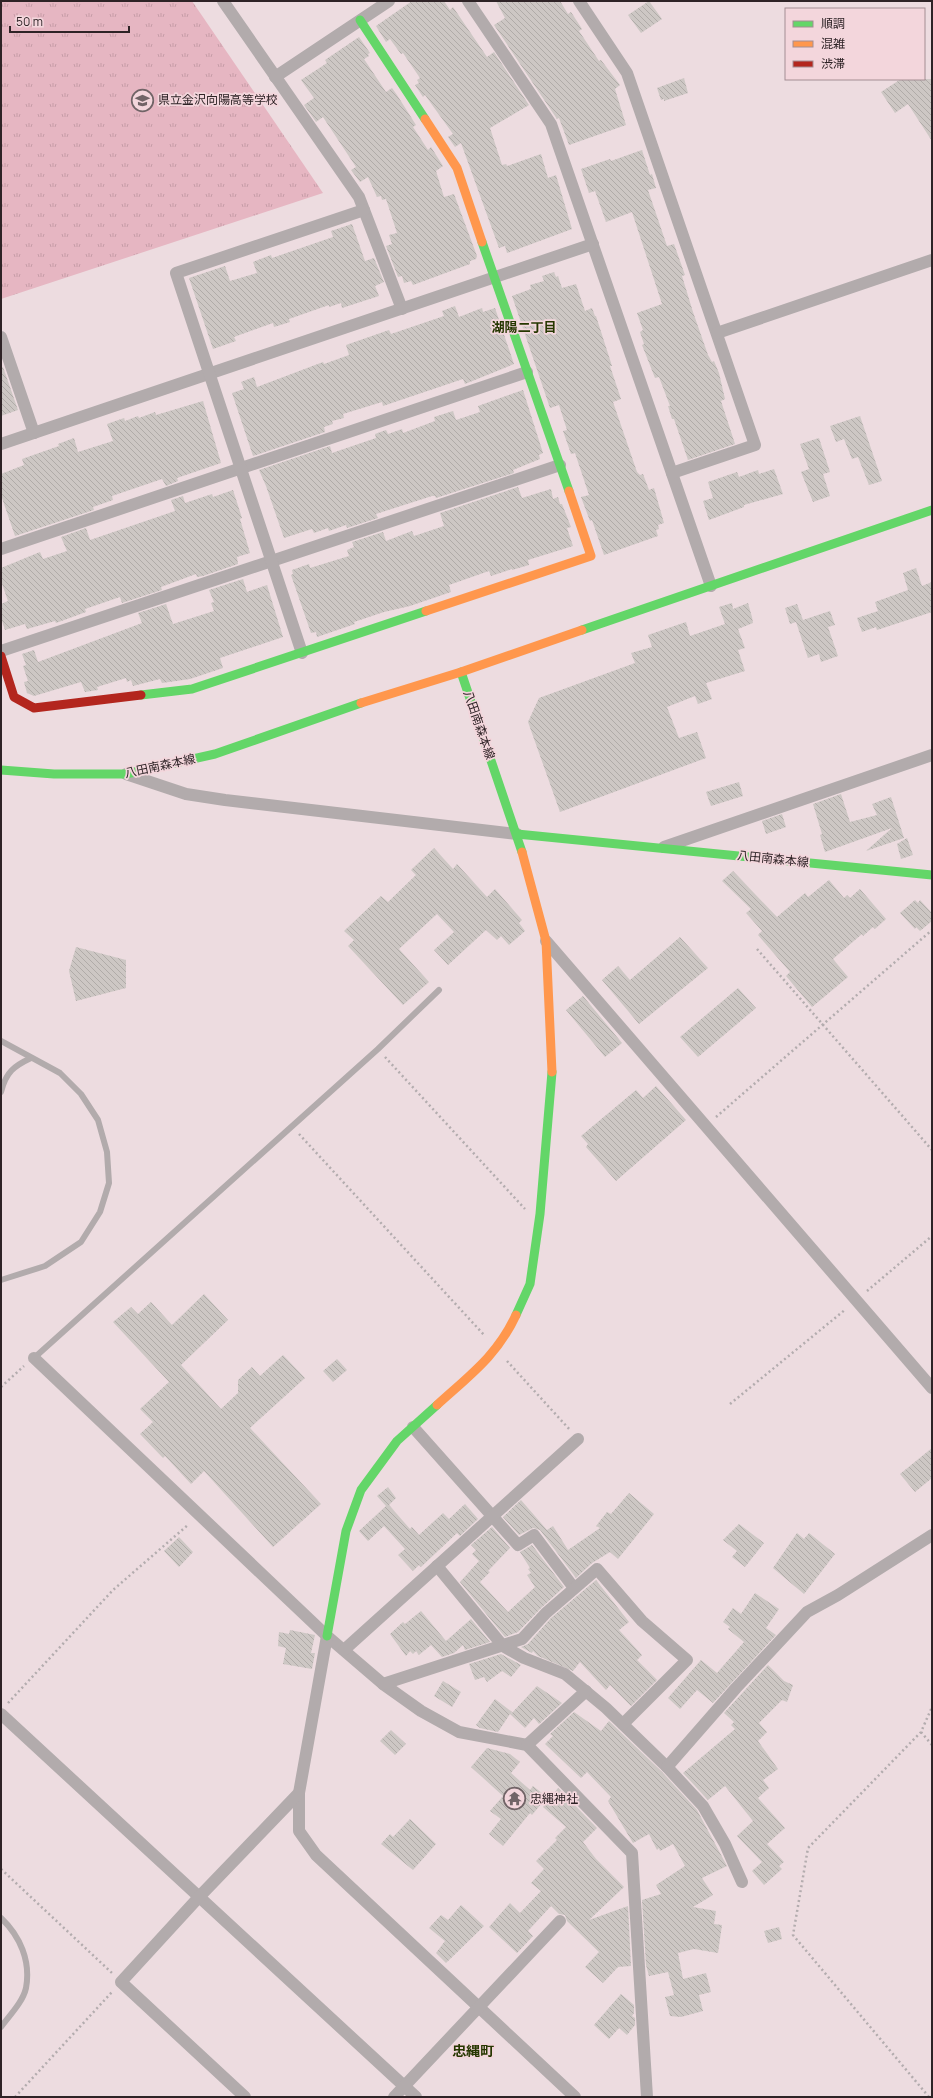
<svg xmlns="http://www.w3.org/2000/svg" width="933" height="2098" viewBox="0 0 933 2098" font-family="Manrope,'Noto Sans JP',sans-serif">
	<style>
		.park { fill: url(#park-tufts) }
		.building { fill: url(#building-back-hatch) }
		.lines { fill: none; stroke-linecap: round; stroke-linejoin: round }
		.path { stroke: #b3acae; stroke-width: 2.5; stroke-dasharray: 2 3; stroke-linecap: butt }
		.lane { stroke: #b2abac; stroke-width: 6 }
		.street { stroke: #b2abac; stroke-width: 12 }
		.fast { stroke: #63d668; stroke-width: 9 }
		.slow { stroke: #ff974d; stroke-width: 9 }
		.jam { stroke: #b3261e; stroke-width: 9 }
		.labels { text-anchor: middle; stroke-width: 3.5; stroke-linejoin: round; paint-order: stroke }
		.poi-label { font-size: 12px; fill: #2e2326; stroke: #f3d6dc; text-anchor: start }
		.street-label { font-size: 12px; fill: #2e2326; stroke: #f3d6dc }
		.neighbourhood-label { font-size: 13px; font-weight: bold; fill: #263700; stroke: #f3d6dc }
		.quarter-label { font-size: 14px; font-weight: bold; fill: #263700; stroke: #f3d6dc }
	</style>
	<defs>
		<pattern id="park-tufts" width="24" height="20" patternUnits="userSpaceOnUse"><rect width="24" height="20" fill="#e6b6c2"/><path d="M3 7l-1-3M5 7V3M7 7l1-3M15 17l-1-3M17 17v-4M19 17l1-3" fill="none" stroke="#c69ca7"/></pattern>
		<pattern id="building-back-hatch" width="6" height="6" patternUnits="userSpaceOnUse"><rect width="6" height="6" fill="#cdc7c4"/><path d="M-1 5l2 2M0 0l6 6M5-1l2 2" fill="none" stroke="#b0aba8"/></pattern>
	</defs>
	<rect width="100%" height="100%" fill="#eddce0"/>
	<path class="park" d="M1 1H192L323 193 1 299Z"/>
	<g class="building">
		<path d="M412 1H444L450 10 453 7 487 57 494 52 529 105 490 128 502 165 506 164 507 166 541 154 548 178 556 175 572 229 507 253 505 246 499 248 461 143 455 147 448 137 453 134 425 95 423 97 415 85 419 83 417 80 420 78 403 53 401 54 390 39 386 42 376 26Z"/>
		<path d="M496 1H560L568 14 571 12 582 29 579 31 599 61 601 60 620 85 615 89 626 125 569 145 559 118 557 119 494 25 505 18Z"/>
		<path d="M649 1 662 19 641 33 628 15Z"/>
		<path d="M359 37 370 53 368 54 369 56 364 59 386 92 392 88 397 95 416 125 413 127 428 150 431 147 443 166 436 171 444 197 454 194 477 256 476 259 470 261V264L413 285 411 281 404 283 402 276 398 277 386 246 392 244 389 235 397 233 386 199 382 200 381 196 377 197 368 177 360 182 351 170 356 167 323 117 316 122 304 105 314 98 301 80 327 63 325 60Z"/>
		<path d="M684 78 688 93 664 101V99L661 100 657 88Z"/>
		<path d="M901 79H932V141L908 104 895 113 881 92Z"/>
		<path d="M642 150 650 175 652 174 656 188 648 190 667 246 674 244 685 275 682 276 693 312 708 355 712 362 714 361 719 373 725 399 721 401 735 444 688 460 674 419H672L668 406H670L659 377 655 378 642 345 644 344 640 332 643 330 637 313 662 304 632 212 606 222 595 191 589 193 581 169 610 159 611 161Z"/>
		<path d="M352 224 365 261 374 258 384 282 375 286 379 296 342 308 341 303 329 307V305L289 319 290 322 274 327 273 323 234 337 236 341 213 349 189 278 225 266 230 281 257 273 253 262 271 255 272 258 333 237 331 231Z"/>
		<path d="M554 272 556 277 558 276 562 288 576 284 585 311 592 308 595 316H596L612 366H610L621 399 613 402 637 472 640 475 643 474 649 490 654 488 664 523 658 525 659 529 656 530 658 536 604 555 592 520 590 521 581 497 589 495 575 453 571 454 563 431 567 430 559 405 550 408 512 296 531 289 530 285 544 281 542 276Z"/>
		<path d="M455 306 459 317 482 308 483 312 495 308 514 364 465 384 463 379 383 406 382 402 343 414 344 418 332 421 333 424 324 427 325 432 253 456 232 393 244 389 241 382 254 377 257 387 323 362 324 364 349 355 346 345 389 330 391 334 444 316 442 311Z"/>
		<path d="M3 367 18 410 1 416V368Z"/>
		<path d="M523 390 543 453 539 455 540 459 513 470 514 473 436 498 435 496H432L376 514 378 518 347 528 346 525 329 531 328 528 314 533 312 529 284 538 266 486 259 470 330 446 332 453 376 438 375 434 386 430 388 434 402 429 403 433 435 421 434 417 453 411 456 420 480 412 478 406Z"/>
		<path d="M203 401 221 463 177 478 178 481 166 486 162 479 112 496 113 500 93 507 94 510 15 536 1 495V474L24 465 22 459 59 446 58 444 74 438 78 452 113 441 107 424 124 418 125 421 138 416 139 418 155 412 156 415Z"/>
		<path d="M860 416 882 481 869 485 858 457 852 459 844 439 836 442 830 426Z"/>
		<path d="M819 438 830 472 823 474 830 496 813 502 801 472 809 469 800 444Z"/>
		<path d="M774 469 783 494 744 505V507L709 520 703 501 713 498 708 482 737 472 739 477 758 470 759 474Z"/>
		<path d="M518 487 522 498 551 489 553 499 558 497 560 504H562L571 527 567 528 573 546 528 560 529 565 512 570V569L491 576 489 571 449 585 451 592 410 606 384 612 354 622 355 624 317 637 316 632 311 633 291 575 293 574 292 570 309 564 310 568 349 556 347 550 354 547 352 542 383 532 386 541 412 531 414 536 444 526 440 513Z"/>
		<path d="M233 490 242 518 240 519 250 553 237 557 238 564 203 576 197 577 196 574 161 587 162 590 122 603 120 597 85 609 86 612 56 623 55 621 27 629 25 624 5 630 1 618V604L8 601 1 581V568L40 552 43 559 67 551 61 537 86 528 90 540 175 511 171 500 183 496 185 503 212 494 213 497Z"/>
		<path d="M916 568 922 586 932 582V612L877 630 876 627 862 632 857 618 878 611 875 602 908 590 903 573Z"/>
		<path d="M243 579 247 592 267 585 283 637 220 658 223 668 190 679 162 683 160 679 133 686 131 680 127 682 126 678 97 687 98 690 85 692 81 682 34 696 27 693 24 682 28 681 23 666 26 665 22 654 34 650 38 662 142 623 138 613 166 604 173 624 214 611 211 603 214 602 209 590Z"/>
		<path d="M732 603 733 609 748 603 752 617 753 623 738 629 745 648 738 650 745 671 706 683 712 699 698 704 695 696 667 707 679 738 697 732 706 758 560 812 528 722 539 698 635 663 631 653 652 647 648 635 686 622 690 636 725 624 719 607Z"/>
		<path d="M797 604 803 620 830 611 835 625 828 627 838 656 821 662 819 654 808 658 796 622 790 624 785 608Z"/>
		<path d="M739 782 743 796 711 806 706 792Z"/>
		<path d="M841 794 850 822 877 815 872 804 891 797 904 838 866 851 892 828 825 852 820 835 822 834 813 804Z"/>
		<path d="M782 814 786 827 766 834 762 821Z"/>
		<path d="M907 838 913 855 901 859 897 844Z"/>
		<path d="M434 848 453 869 457 864 487 897 495 889 522 920 519 923 525 931 509 945 501 936 497 940 486 930 448 965 434 950 454 932 437 914 399 949 429 982 403 1005 348 946 354 940 344 931 381 896 388 902 416 875 411 870Z"/>
		<path d="M733 871 777 917 805 893 808 897 829 880 844 898 847 895 850 898 860 889 886 919 875 929 873 927 863 936 862 934 833 959 848 977 812 1007 786 976 790 972 758 935 762 931 746 913 751 909 722 881Z"/>
		<path d="M915 900 918 903 920 900 932 913V921L920 931 916 927 915 929 900 913Z"/>
		<path d="M680 937 708 968 639 1024 602 980 618 966 630 980Z"/>
		<path d="M76 947 126 960V988L76 1001 69 971Z"/>
		<path d="M738 988 756 1008 698 1057 680 1037Z"/>
		<path d="M583 996 622 1043 605 1057 566 1010Z"/>
		<path d="M656 1086 686 1120 616 1181 586 1147 588 1144 581 1136 636 1090 643 1098Z"/>
		<path d="M204 1294 228 1320 181 1365 221 1409 238 1393V1380L252 1367 260 1376 283 1355 305 1378 250 1428 321 1504 273 1547 204 1471 191 1484 165 1456 163 1458 140 1434 153 1422 140 1409 169 1382 113 1322 131 1307 138 1314 151 1302 172 1325Z"/>
		<path d="M337 1359 347 1370 333 1382 323 1371Z"/>
		<path d="M932 1448V1478L915 1492 900 1474Z"/>
		<path d="M388 1487 396 1498 389 1505 410 1529 412 1527 419 1535 443 1513 449 1519 465 1504 478 1519 460 1536 457 1533 421 1567 419 1565 413 1571 398 1555 405 1549 384 1526 368 1541 359 1531 386 1506 377 1496Z"/>
		<path d="M629 1493 654 1514 618 1559 610 1552 592 1563 576 1578 540 1530 533 1528 519 1535 503 1517 521 1500 547 1530 553 1526 568 1550 600 1528 596 1526 607 1512 611 1514Z"/>
		<path d="M739 1524 764 1543 745 1567 732 1557 737 1551 723 1540Z"/>
		<path d="M492 1527 510 1548 488 1571 490 1572 480 1582 508 1612 535 1587 527 1575 531 1573 528 1569 530 1568 520 1552 532 1545 564 1587 541 1608 518 1632 505 1637 460 1582 479 1561 472 1554 476 1550 471 1545Z"/>
		<path d="M797 1533 804 1539 809 1533 835 1554 804 1594 773 1568Z"/>
		<path d="M179 1537 193 1552 179 1567 164 1551Z"/>
		<path d="M596 1580 629 1622 619 1630 642 1655 637 1660 657 1680 631 1706 610 1685 606 1690 580 1662 573 1671 538 1656 533 1651 532 1653 521 1647 528 1644 551 1618Z"/>
		<path d="M755 1593 779 1609 766 1628 776 1635 713 1703 697 1690 680 1709 668 1698 701 1660 717 1673 744 1642 728 1629 730 1627 723 1622 733 1608 741 1614Z"/>
		<path d="M421 1611 446 1641 471 1619 490 1642 465 1650 463 1645 454 1653 442 1657 431 1645 419 1655 416 1651 413 1654 410 1651 406 1656 390 1634 403 1622 405 1624Z"/>
		<path d="M290 1630 315 1635 311 1653H315L312 1669 283 1664 286 1648 278 1646 279 1632 289 1634Z"/>
		<path d="M501 1654 521 1665 511 1677 502 1671 487 1682 484 1677 475 1680 469 1664Z"/>
		<path d="M768 1665 784 1681 793 1685 787 1702 782 1700 759 1723 767 1732 758 1741 778 1769 763 1780 769 1788 758 1798 785 1828 767 1844 784 1862 779 1866 782 1869 764 1885 752 1871 762 1862 737 1836 753 1821 725 1786 708 1800 683 1773 735 1729 731 1725 734 1722 724 1713Z"/>
		<path d="M443 1681 461 1692 452 1707 434 1696Z"/>
		<path d="M537 1686 562 1703 539 1724 534 1718 525 1728 510 1714 498 1732 480 1728 476 1725 495 1699 512 1712 511 1714Z"/>
		<path d="M574 1712 601 1731 609 1721 662 1772 697 1810 727 1866 702 1878 713 1895 693 1907 716 1911 714 1924 722 1925 718 1953 694 1949 678 1953 683 1979 706 1973 711 1992 699 1995 703 2011 681 2017 670 2016 665 1997 674 1995 668 1972 649 1976 646 1965 642 1900 661 1894 656 1885 685 1866 673 1844 660 1851 659 1848 657 1850 649 1834 633 1843 608 1801 611 1797 587 1772 581 1778 545 1744 553 1736 550 1734Z"/>
		<path d="M391 1730 406 1744 395 1755 380 1741Z"/>
		<path d="M487 1748 510 1754 520 1762 511 1773 530 1790 533 1786 547 1797 532 1815 530 1813 503 1846 489 1834 501 1819 490 1811 503 1796 471 1767Z"/>
		<path d="M558 1788 597 1828 583 1842 596 1859 624 1887 589 1920 628 1906 631 1966 618 1967 603 1983 585 1967 599 1952 567 1921 565 1915 559 1914 551 1906 528 1931 533 1936 517 1953 489 1927 510 1903 520 1913 541 1891 531 1883 544 1869 536 1861 557 1840 555 1838 566 1827 543 1807Z"/>
		<path d="M410 1819 436 1844 413 1870 381 1844 390 1834 393 1837Z"/>
		<path d="M461 1905 484 1926 446 1963 436 1953 445 1941 429 1928 441 1915 448 1920Z"/>
		<path d="M779 1927 782 1939 768 1943 764 1931Z"/>
		<path d="M621 1994 634 2005V2013L632 2016 635 2018V2025L627 2035 619 2028 609 2039 594 2025Z"/>
	</g>
	<g class="lines">
		<g class="path">
			<path d="M757 949 932 1150"/>
			<path d="M385 1057 525 1209"/>
			<path d="M716 1117 932 930"/>
			<path d="M299 1134 485 1336"/>
			<path d="M867 1291 932 1236"/>
			<path d="M507 1361 570 1430"/>
			<path d="M1 1387 24 1366"/>
			<path d="M730 1404 846 1309"/>
			<path d="M8 1703 113 1590 189 1524"/>
			<path d="M921 1732 932 1745"/>
			<path d="M1 1869 112 1973"/>
			<path d="M15 2097 112 1992"/>
			<path d="M929 2097 793 1935 808 1848 921 1732 932 1707"/>
		</g>
		<g class="lane">
			<path d="M1 1041 60 1073 81 1094 98 1120 107 1152 109 1183 100 1212 81 1242 45 1266 1 1280"/>
			<path d="M1 1092C6 1072 14 1066 31 1058"/>
			<path d="M34 1358 378 1049 439 990"/>
			<path d="M1 1918C20 1936 31 1961 26 1988 23 2002 9 2016 1 2027"/>
		</g>
		<g class="street">
			<path d="M223 1 359 197 402 309"/>
			<path d="M468 1 551 124 711 586"/>
			<path d="M579 1 627 73 755 445 672 473"/>
			<path d="M275 77 389 1"/>
			<path d="M717 333 932 260"/>
			<path d="M1 337 34 433"/>
			<path d="M1 444 593 244"/>
			<path d="M1 549 527 372"/>
			<path d="M1 651 560 465"/>
			<path d="M302 653 176 273 364 210"/>
			<path d="M126 774 186 794 225 800 517 834"/>
			<path d="M664 847 932 755"/>
			<path d="M546 941 932 1388"/>
			<path d="M34 1358 327 1636 383 1684 421 1711 459 1732 527 1745 632 1853 647 2097"/>
			<path d="M413 1427 518 1545 534 1535 574 1588"/>
			<path d="M437 1566 503 1646 524 1658 565 1674 606 1708 667 1767 703 1806 725 1844 742 1882"/>
			<path d="M327 1636 299 1793V1831L316 1855 575 2097"/>
			<path d="M344 1650 578 1439"/>
			<path d="M383 1684 522 1639 546 1613 597 1569 642 1621 687 1660 623 1724"/>
			<path d="M1 1714 416 2097"/>
			<path d="M527 1745 586 1691"/>
			<path d="M667 1767 736 1688 807 1612 838 1595 932 1535"/>
			<path d="M245 2097 121 1982 199 1897 299 1793"/>
			<path d="M394 2097 560 1921"/>
		</g>
		<g class="fast">
			<path d="M360 20 425 119"/>
			<path d="M482 242 569 491"/>
			<path d="M582 630 932 510"/>
			<path d="M461 672 522 852"/>
			<path d="M141 695 192 689 426 611"/>
			<path d="M1 770 54 774H126L215 754 361 703"/>
			<path d="M517 834 932 875"/>
			<path d="M516 1315 530 1284 540 1214 552 1072"/>
			<path d="M327 1636 346 1531 361 1490 397 1441 437 1405"/>
		</g>
		<g class="slow">
			<path d="M425 119 457 168 482 242"/>
			<path d="M426 611 591 556 569 491"/>
			<path d="M361 703 461 672 582 630"/>
			<path d="M522 852 546 941 552 1072"/>
			<path d="M437 1405C470 1375 497 1356 516 1315"/>
		</g>
		<path class="jam" d="M1 656 14 697 34 708 141 695"/>
	</g>
	<defs>
		<symbol id="school-ring" viewBox="-11 -11 22 22"><circle r="9.5" fill="#f3d6dc" stroke="#716467" stroke-width="1.5"/><path d="M0-5L7-2L0 1L-7-2ZM-4 1L0 2.5L4 1V4Q0 6-4 4Z" fill="#716467"/></symbol>
		<symbol id="temple-ring" viewBox="-11 -11 22 22"><circle r="9.5" fill="#f3d6dc" stroke="#716467" stroke-width="1.5"/><path d="M0-6L5-2H3V0L6.5 2.5H4V6H1.5V3h-3V6H-4V2.5H-6.5L-3 0V-2H-5Z" fill="#716467"/></symbol>
	</defs>
	<g fill-rule="evenodd">
		<use href="#school-ring" x="130" y="88" width="25" height="25"/>
		<use href="#temple-ring" x="502" y="1786" width="25" height="25"/>
	</g>
	<g class="labels">
		<g class="poi-label">
			<text x="158" y="104">県立金沢向陽高等学校</text>
			<text x="530" y="1803">忠縄神社</text>
		</g>
		<g class="street-label">
			<text transform="translate(479 725) rotate(71)" y="4">八田南森本線</text>
			<text transform="translate(160 766) rotate(-12)" y="4">八田南森本線</text>
			<text transform="translate(773 859) rotate(6)" y="4">八田南森本線</text>
		</g>
		<g class="neighbourhood-label">
			<text x="524" y="332">湖陽二丁目</text>
		</g>
		<g class="quarter-label">
			<text x="473" y="2056">忠縄町</text>
		</g>
	</g>
	<rect width="933" height="2098" fill="none" stroke="#2e2326" stroke-width="4"/>
	<rect x="785" y="8" width="140" height="72" fill="#f3d6dc" stroke="#a48e93"/>
	<rect x="793" y="21" width="20" height="6" fill="#63d668" stroke="#a48e93"/>
	<text x="821" y="28" font-size="12" fill="#2e2326">順調</text>
	<rect x="793" y="41" width="20" height="6" fill="#ff974d" stroke="#a48e93"/>
	<text x="821" y="48" font-size="12" fill="#2e2326">混雑</text>
	<rect x="793" y="61" width="20" height="6" fill="#b3261e" stroke="#a48e93"/>
	<text x="821" y="68" font-size="12" fill="#2e2326">渋滞</text>
	<path d="M10 26v6h119v-6" fill="none" stroke="#2e2326" stroke-width="2"/>
	<text x="16" y="26" font-size="12" fill="#2e2326" stroke="#f3d6dc" stroke-width="3" paint-order="stroke">50 m</text>
</svg>
